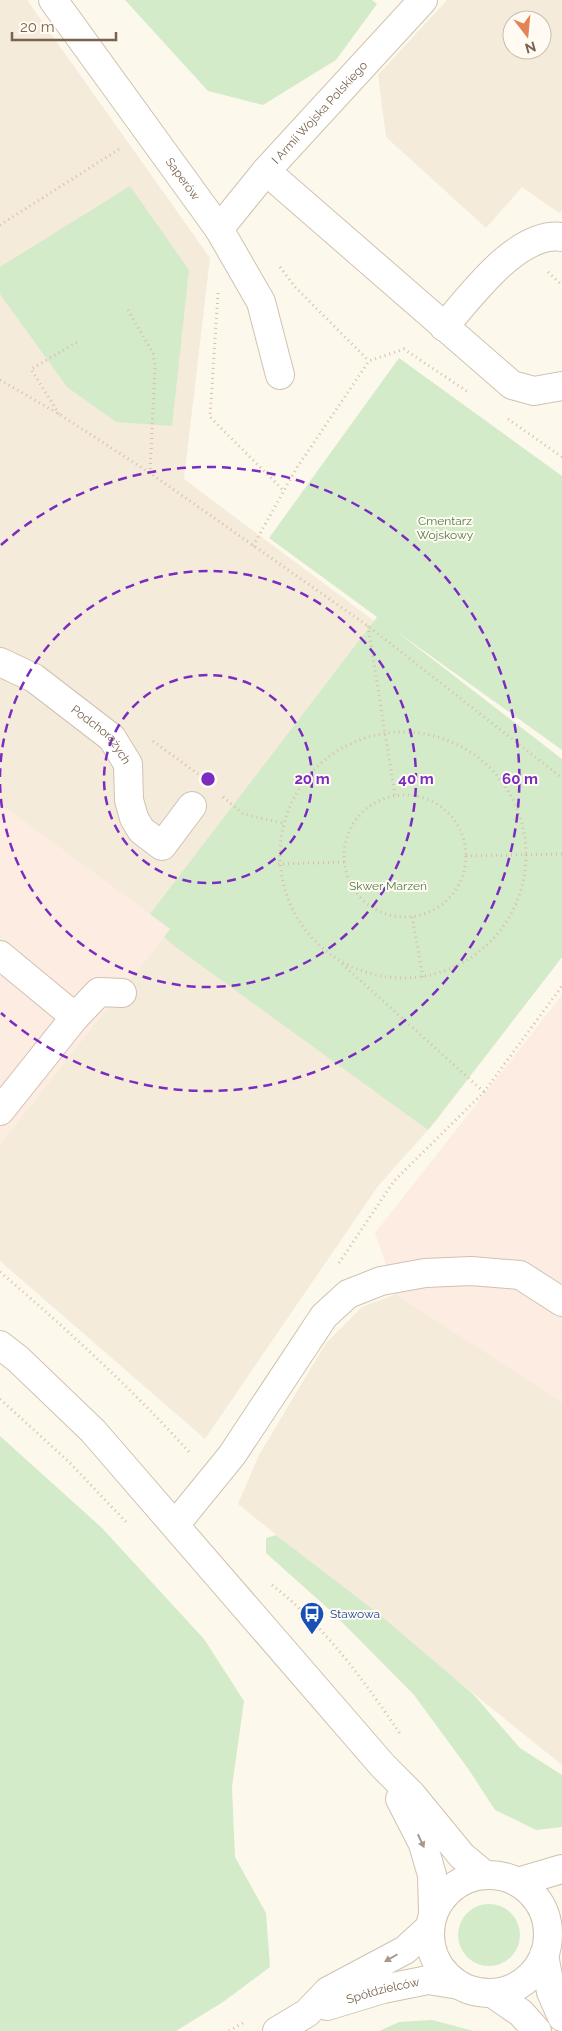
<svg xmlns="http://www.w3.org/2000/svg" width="562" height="2031" viewBox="0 0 562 2031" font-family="Raleway,sans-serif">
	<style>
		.residential { fill: #f4ebdb; fill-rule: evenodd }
		.commercial { fill: #fcece1 }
		.green { fill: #d4ebca }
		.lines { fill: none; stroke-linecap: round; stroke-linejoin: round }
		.minor-casing { stroke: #d0c2b1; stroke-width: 30 }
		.path { stroke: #d8bfa6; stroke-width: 3; stroke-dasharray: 1 4; stroke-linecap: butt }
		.minor { stroke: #fff; stroke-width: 28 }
		.oneway { fill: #a8998c }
		.ring { fill: none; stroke: #7b2cbf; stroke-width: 2.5; stroke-dasharray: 9 6 }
		.labels { text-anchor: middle; stroke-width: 4; stroke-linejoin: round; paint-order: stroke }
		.street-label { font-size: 12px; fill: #79624e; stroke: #fffbf3 }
		.park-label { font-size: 12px; fill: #507e46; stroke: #fffbf3 }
		.transit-label { font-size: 12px; fill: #164399; stroke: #fffbf3; text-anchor: start }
		.centre { fill: #7b2cbf; stroke: #fffbf3; stroke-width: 2.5 }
		.ring-label { font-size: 15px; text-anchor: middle; font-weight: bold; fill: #7b2cbf; stroke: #fffbf3; stroke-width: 4; stroke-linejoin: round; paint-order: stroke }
	</style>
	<rect width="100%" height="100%" fill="#fdf8ec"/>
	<g class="residential">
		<path d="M0 0H27L210 258 184 479 562 761V957L436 1121 378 1186 205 1439 0 1261V1144L170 929 0 804Z"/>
		<path d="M447 0H562V210L559 213 522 187 486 228 386 137 378 75ZM512 20H542V50H512Z"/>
		<path d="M396 1294 562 1402V1765L238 1504 259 1455 326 1343 362 1307Z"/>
	</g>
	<g class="commercial">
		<path d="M0 804 170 929 0 1144Z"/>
		<path d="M562 995V1402L396 1294 375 1233Z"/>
	</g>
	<g class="green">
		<path d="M125 0H372L377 4 336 60 263 105 208 91Z"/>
		<path d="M130 186 189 270 172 426 116 422 67 387 0 294V267Z"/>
		<path d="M399 358 562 476V750L396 631 562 759V957L428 1130 173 945 164 937 170 929 150 914 377 617 269 538Z"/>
		<path d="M0 1436 102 1528 204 1639 244 1701 232 1787 235 1857 266 1913 270 1967 223 2002 176 2031H0Z"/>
		<path d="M276 1535 380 1615 473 1694 520 1748 562 1775V1827L536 1830 495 1810 469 1770 414 1695 333 1613 266 1553V1538Z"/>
		<circle cx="489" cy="1935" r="31"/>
		<path d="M432 2020 474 2031H379L399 2022Z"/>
	</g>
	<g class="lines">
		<defs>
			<g id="minor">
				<path id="s1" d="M53 0 219 229 261 302 280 375"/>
				<path d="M266 171 512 385 534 391 562 386"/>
				<path id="s2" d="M219 229 266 171 423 0"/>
				<path d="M444 327C470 297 517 231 562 237"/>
				<path id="s3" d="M0 662 34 678 112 738 128 764 129 800 134 818 141 830 162 846 192 806"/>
				<path d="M0 955 75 1017"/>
				<path d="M0 1111 75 1017 99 992 122 993"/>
				<path d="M0 1345 18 1359 93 1431 383 1766 412 1795 462 1856 485 1875"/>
				<path d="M175 1525 232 1455 324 1316 348 1294 381 1281 425 1273 471 1271 520 1275 562 1302"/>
				<path d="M400 1799 423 1844 432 1875 433 1912"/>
				<circle cx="489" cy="1934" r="59"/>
				<path d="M518 1882 562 1869"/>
				<path d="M544 1955 551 1992 562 2017"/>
				<path d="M492 1993 521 2013 537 2031"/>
				<path id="s4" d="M327 2006 383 1989 428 1980 459 1985"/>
				<path d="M277 2031 307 2013 328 1991 405 1950 429 1928"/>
			</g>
		</defs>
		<use href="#minor" class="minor-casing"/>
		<g class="path">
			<path d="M0 225 121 148"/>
			<path d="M280 267 295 287 369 361"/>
			<path d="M548 272 562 285"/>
			<path d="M218 293 210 417 284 491"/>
			<path d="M128 310 153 353 155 367 150 473"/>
			<path d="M0 380 59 414 150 473 368 626 562 778"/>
			<path d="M59 414 31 369 79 341"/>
			<path d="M508 419 562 457"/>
			<path d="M253 546 296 469 369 361 404 349 468 392"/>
			<path d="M368 626 395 795"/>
			<circle cx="403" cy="855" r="123"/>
			<path d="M153 741 198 774"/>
			<circle cx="405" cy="856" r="61"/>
			<path d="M223 797 243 814 282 823"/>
			<path d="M466 856 562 854"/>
			<path d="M278 864 344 862"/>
			<path d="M412 917 423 977"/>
			<path d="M342 964 484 1092"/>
			<path d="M339 1263 394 1181 484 1092 562 986"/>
			<path d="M0 1272C67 1329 132 1389 191 1454"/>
			<path d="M0 1399 69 1462 127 1523"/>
			<path d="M272 1585C325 1626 364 1681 401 1735"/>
			<path d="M229 2031 246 2021"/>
		</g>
		<use href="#minor" class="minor"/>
	</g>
	<defs><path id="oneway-solid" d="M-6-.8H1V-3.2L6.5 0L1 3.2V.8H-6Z" transform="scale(1.25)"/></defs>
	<g class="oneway">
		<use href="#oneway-solid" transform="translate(421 1841) rotate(65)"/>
		<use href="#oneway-solid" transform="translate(391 1958) rotate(150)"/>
	</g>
	<g class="ring">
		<circle cx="208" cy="779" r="104"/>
		<path d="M0 777A208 208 0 1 1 0 781"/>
		<path d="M1 545A312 312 0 1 1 1 1013"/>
	</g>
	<defs>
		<symbol id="bus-pin" viewBox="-11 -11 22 30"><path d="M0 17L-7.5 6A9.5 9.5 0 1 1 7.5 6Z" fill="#1a4fb4" stroke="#fffbf3"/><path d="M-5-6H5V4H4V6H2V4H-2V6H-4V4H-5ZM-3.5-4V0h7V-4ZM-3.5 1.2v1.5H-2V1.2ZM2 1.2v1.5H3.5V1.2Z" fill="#fff"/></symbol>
	</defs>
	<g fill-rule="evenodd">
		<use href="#bus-pin" x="298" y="1600" width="28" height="38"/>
	</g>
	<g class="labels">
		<g class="street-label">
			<text dy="4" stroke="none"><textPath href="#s2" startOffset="154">I Armii Wojska Polskiego</textPath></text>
			<text dy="4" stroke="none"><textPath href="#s1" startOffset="221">Saperów</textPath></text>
			<text dy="4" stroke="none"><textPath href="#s3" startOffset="126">Podchorążych</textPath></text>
			<text dy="4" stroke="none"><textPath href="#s4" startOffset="58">Spółdzielców</textPath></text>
		</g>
		<g class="park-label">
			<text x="445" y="525">Cmentarz<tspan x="445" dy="14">Wojskowy</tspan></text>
			<text x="388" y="890">Skwer Marzeń</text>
		</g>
		<g class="transit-label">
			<text x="330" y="1618">Stawowa</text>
		</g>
	</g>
	<circle cx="208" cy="779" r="8" class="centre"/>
	<g class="ring-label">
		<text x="312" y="784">20 m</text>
		<text x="416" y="784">40 m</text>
		<text x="520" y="784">60 m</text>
	</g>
	<g transform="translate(527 35) rotate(164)"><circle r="24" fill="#fffbf3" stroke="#c9beb1"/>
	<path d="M0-4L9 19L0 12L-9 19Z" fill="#e38455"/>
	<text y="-8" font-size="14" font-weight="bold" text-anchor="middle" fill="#79624e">N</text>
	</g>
	<path d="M12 32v8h104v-8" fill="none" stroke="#79624e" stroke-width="2.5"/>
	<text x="20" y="32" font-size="15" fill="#79624e" stroke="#fffbf3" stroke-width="4" paint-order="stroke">20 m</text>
</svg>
